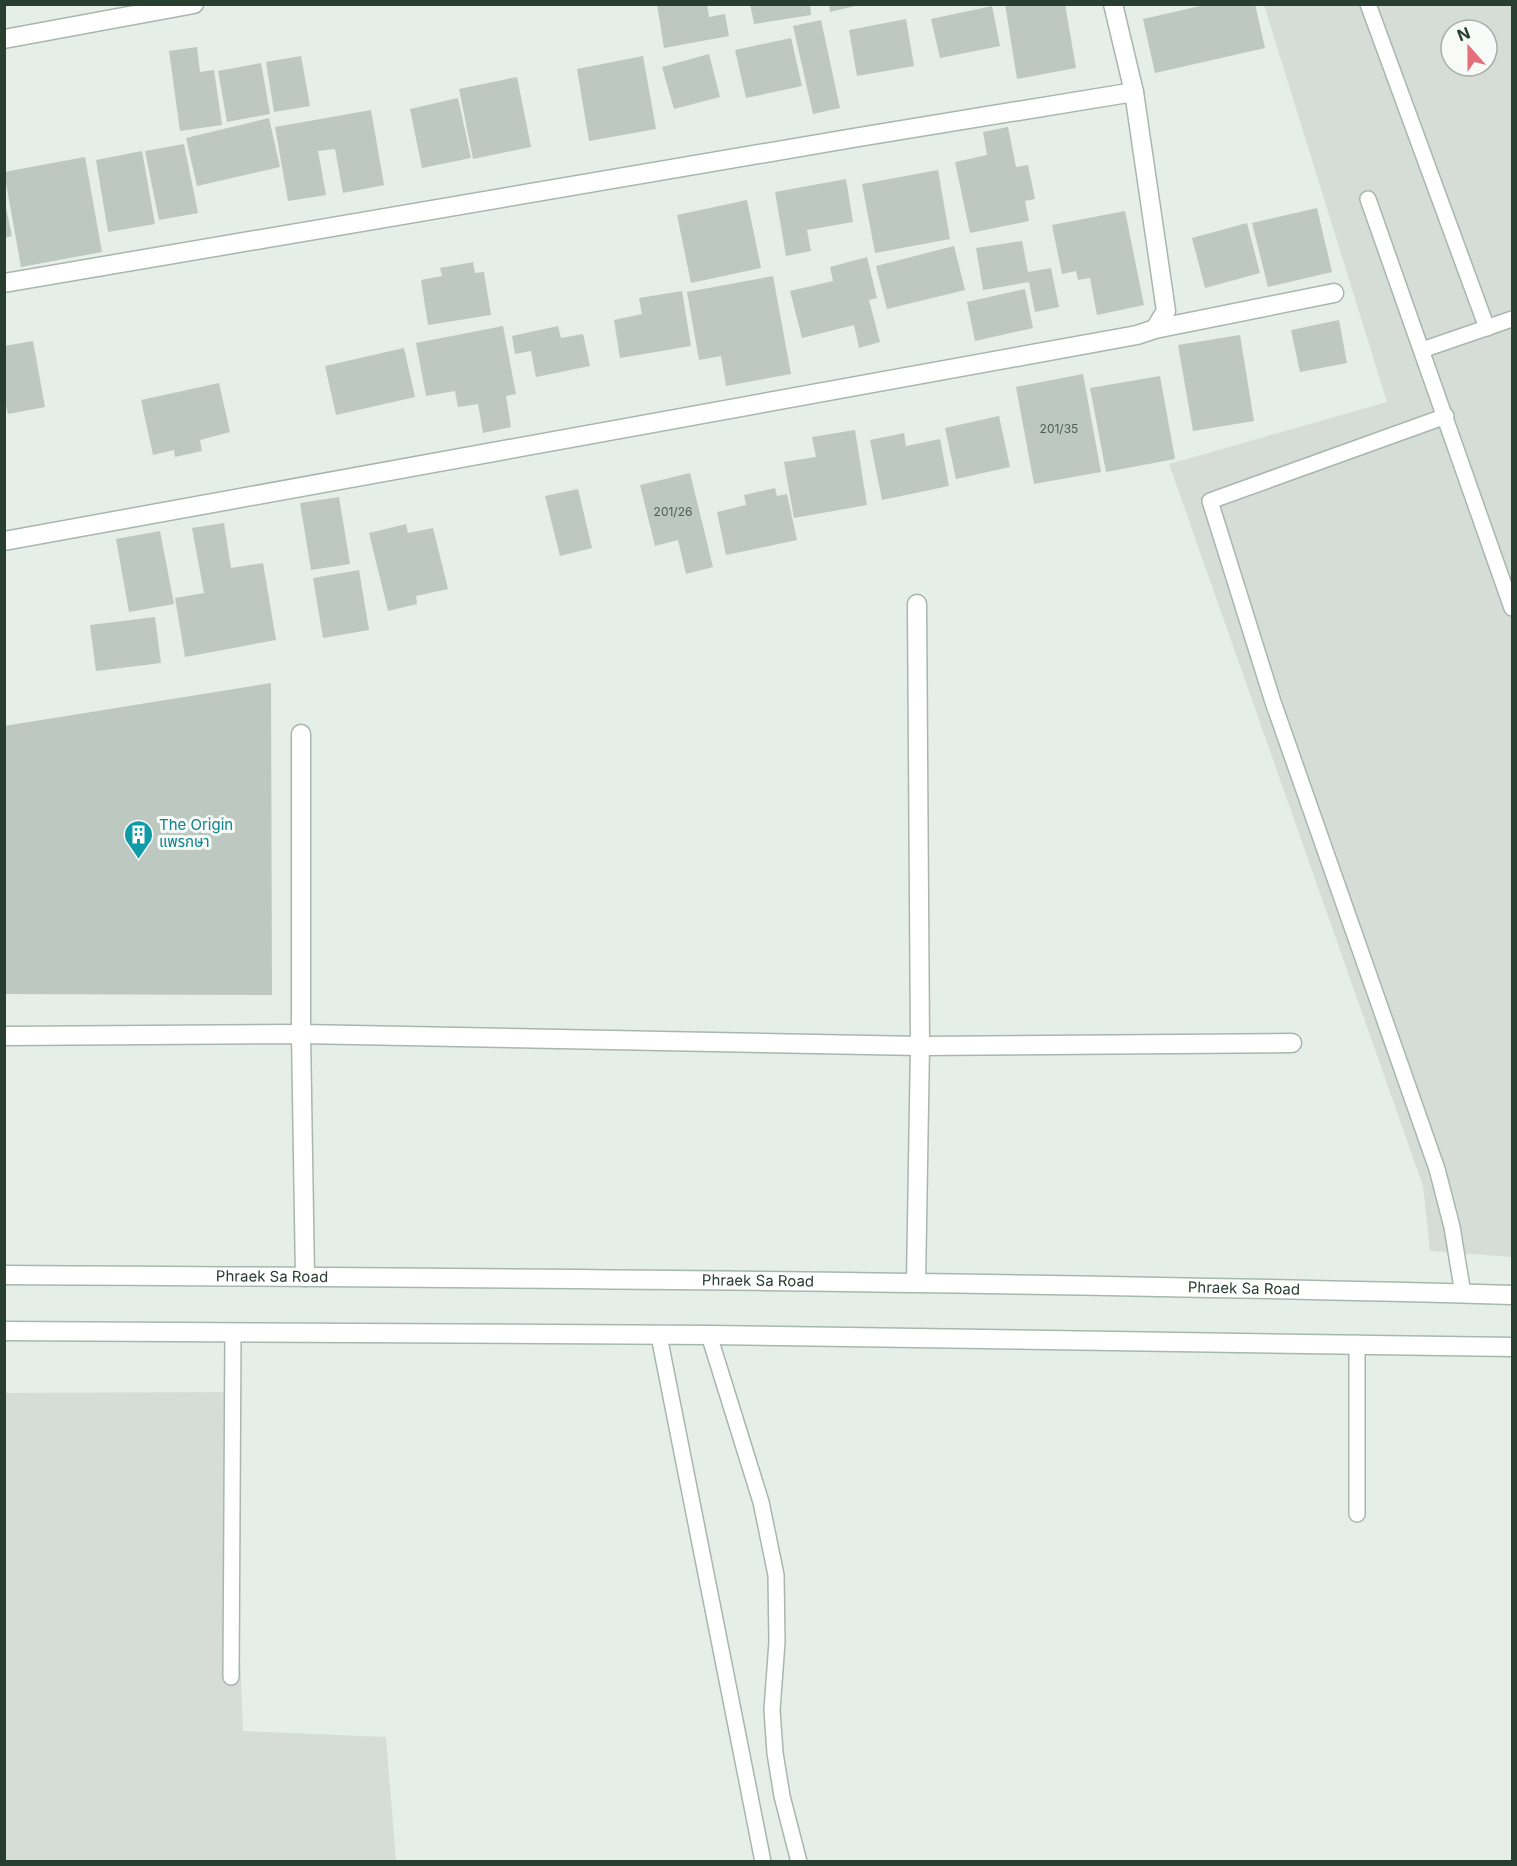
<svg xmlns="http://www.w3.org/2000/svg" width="1517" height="1866" viewBox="0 0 1517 1866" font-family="Inter,'Noto Sans Thai',sans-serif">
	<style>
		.built { fill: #d5ddd6; fill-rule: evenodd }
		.building { fill: #bcc8c0 }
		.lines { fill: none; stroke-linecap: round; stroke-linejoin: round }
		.lane-casing { stroke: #a9b6ad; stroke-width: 18 }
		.street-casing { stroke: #a9b6ad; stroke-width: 21 }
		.secondary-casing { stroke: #a6b8ac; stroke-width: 21 }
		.lane { stroke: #fff; stroke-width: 15 }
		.street { stroke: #fff; stroke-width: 18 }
		.secondary { stroke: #fff; stroke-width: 18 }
		.labels { text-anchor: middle; stroke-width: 6; stroke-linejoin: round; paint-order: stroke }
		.number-label { font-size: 12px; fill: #4c6054 }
		.culture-label { font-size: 15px; fill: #0d838f; stroke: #f7faf7; text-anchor: start }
		.street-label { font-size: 15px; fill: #273e30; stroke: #f7faf7 }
	</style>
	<rect width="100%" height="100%" fill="#e6eee8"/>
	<g class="built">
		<path d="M1264 5H1512V1257L1430 1251 1423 1186 1169 464 1387 402ZM1451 30H1487V66H1451Z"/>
		<path d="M230 1392 243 1731 386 1737 396 1861H5L4 1393Z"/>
	</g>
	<g class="building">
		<path d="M657 4H707L709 17 725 14 729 36 664 48Z"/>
		<path d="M750 4H810L811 15 754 24Z"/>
		<path d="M829 4H859V5L830 12Z"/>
		<path d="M1005 4H1065L1076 68 1017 79Z"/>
		<path d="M1209 4H1255L1265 48 1155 73 1143 19Z"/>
		<path d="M992 6 1000 46 940 58 931 19Z"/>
		<path d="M906 19 914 66 857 76 849 30Z"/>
		<path d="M821 20 840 108 813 114 793 26Z"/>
		<path d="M791 38 802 86 746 98 735 50Z"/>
		<path d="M197 47 200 72 214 70 222 125 180 131 169 51Z"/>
		<path d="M709 54 720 97 674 109 662 67Z"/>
		<path d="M301 56 310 106 274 112 266 62Z"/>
		<path d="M643 56 656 129 589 141 577 69Z"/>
		<path d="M261 63 270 114 227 122 218 71Z"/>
		<path d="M517 77 531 147 473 159 459 89Z"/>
		<path d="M458 98 471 158 422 168 410 109Z"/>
		<path d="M371 110 384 185 343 193 335 149 318 151 326 195 288 201 275 127Z"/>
		<path d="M269 118 280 167 197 186 186 138Z"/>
		<path d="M1008 127 1016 167 1028 165 1035 199 1025 201 1029 221 970 233 955 162 987 155 983 132Z"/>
		<path d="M184 144 198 213 159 220 145 151Z"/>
		<path d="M142 151 155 224 108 232 96 160Z"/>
		<path d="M85 157 102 252 21 267 4 172Z"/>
		<path d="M938 170 950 239 875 253 862 184Z"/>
		<path d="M846 179 853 222 807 230 811 251 786 256 775 192Z"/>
		<path d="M4 198 12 236 4 238Z"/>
		<path d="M747 200 761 268 691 283 677 215Z"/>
		<path d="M1317 208 1332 272 1268 287 1252 223Z"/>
		<path d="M1125 211 1144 305 1097 315 1090 278 1078 280 1076 271 1062 274 1052 225Z"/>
		<path d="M1247 223 1260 273 1205 288 1192 238Z"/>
		<path d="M1022 241 1028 272 1051 268 1059 307 1035 312 1029 282 983 290 976 248Z"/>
		<path d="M954 246 965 290 887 309 876 266Z"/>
		<path d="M867 257 877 298 869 300 880 342 859 348 854 325 802 338 790 291 833 281 830 267Z"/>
		<path d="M473 262 475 273 484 272 491 315 428 325 421 280 442 276 440 268Z"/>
		<path d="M773 276 791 374 726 386 721 356 699 360 687 292Z"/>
		<path d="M1025 289 1033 328 975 341 967 302Z"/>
		<path d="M682 291 691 346 620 358 614 320 642 314 639 298Z"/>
		<path d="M1339 320 1347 363 1300 372 1291 330Z"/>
		<path d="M503 326 516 394 506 396 511 427 483 433 478 404 458 407 455 391 426 396 416 343Z"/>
		<path d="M558 326 561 338 583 334 590 366 536 377 531 351 515 354 512 336Z"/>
		<path d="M1240 335 1254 421 1193 431 1178 345Z"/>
		<path d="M33 341 45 407 8 414 4 397V346Z"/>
		<path d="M404 348 415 397 336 415 325 366Z"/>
		<path d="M1083 374 1101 472 1034 484 1016 387Z"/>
		<path d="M1160 376 1175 459 1106 472 1090 388Z"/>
		<path d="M219 383 230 432 200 440 202 451 175 457 174 450 153 455 141 400Z"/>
		<path d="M999 416 1010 467 956 479 945 428Z"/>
		<path d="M855 430 867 505 794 518 784 462 816 457 812 437Z"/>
		<path d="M904 433 906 446 940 439 949 486 882 500 870 440Z"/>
		<path d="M690 473 713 567 686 574 678 540 655 546 640 485Z"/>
		<path d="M775 488 777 496 787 494 797 540 726 555 717 512 746 505 744 495Z"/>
		<path d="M578 489 592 548 560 556 545 496Z"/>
		<path d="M339 497 350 564 311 570 300 503Z"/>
		<path d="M224 523 231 568 263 563 276 640 185 657 175 598 204 593 192 528Z"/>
		<path d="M406 524 408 533 433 528 448 589 416 596 417 604 388 611 369 533Z"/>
		<path d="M160 531 174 604 129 612 116 539Z"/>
		<path d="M359 570 369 630 323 638 313 578Z"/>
		<path d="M155 617 161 663 96 671 90 625Z"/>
		<path d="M271 683 272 995 4 994V726Z"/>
	</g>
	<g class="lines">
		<defs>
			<g id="lane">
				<path d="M1368 4 1487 328"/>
				<path d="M1368 199 1512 608"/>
				<path d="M1422 350 1512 319"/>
				<path d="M1446 416 1210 501 1273 702 1437 1169 1452 1227 1463 1294"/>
				<path d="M709 1335 761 1502 776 1575 777 1642 772 1710 775 1753 782 1796 799 1862"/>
				<path d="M659 1336 763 1862"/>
				<path d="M1357 1514V1343"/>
				<path d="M231 1677 233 1333"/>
			</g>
			<g id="street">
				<path d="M4 39 194 4"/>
				<path d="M4 283 859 137 1134 92"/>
				<path d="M1155 329 1334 293"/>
				<path d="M4 541 1137 335 1155 329 1166 311 1134 92 1113 4"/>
				<path d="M301 734V1034L305 1277"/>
				<path d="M4 1036 301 1034 920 1046 1292 1043"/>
				<path d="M916 1282 920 1046 917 604"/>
			</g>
			<g id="secondary">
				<path id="s1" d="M4 1275C507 1278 1010 1281 1512 1295"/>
				<path d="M4 1331 709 1335 1512 1347"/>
			</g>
		</defs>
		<use href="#lane" class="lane-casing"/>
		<use href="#street" class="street-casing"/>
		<use href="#secondary" class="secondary-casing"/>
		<use href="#lane" class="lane"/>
		<use href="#street" class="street"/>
		<use href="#secondary" class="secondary"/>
	</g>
	<defs>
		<symbol id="building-pin" viewBox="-11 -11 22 30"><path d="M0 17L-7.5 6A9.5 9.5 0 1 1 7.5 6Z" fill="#0f9aa8" stroke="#f7faf7"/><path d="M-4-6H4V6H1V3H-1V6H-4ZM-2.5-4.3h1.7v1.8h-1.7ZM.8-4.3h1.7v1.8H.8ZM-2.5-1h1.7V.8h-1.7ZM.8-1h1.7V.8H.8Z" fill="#fff"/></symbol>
	</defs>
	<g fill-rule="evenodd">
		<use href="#building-pin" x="122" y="818" width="33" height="45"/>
	</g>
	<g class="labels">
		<g class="number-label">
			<text x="1059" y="433">201/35</text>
			<text x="673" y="516">201/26</text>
		</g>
		<g class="culture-label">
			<text x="159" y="830">The Origin<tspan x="159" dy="17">แพรกษา</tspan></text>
		</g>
		<g class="street-label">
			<text dy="5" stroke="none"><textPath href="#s1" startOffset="268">Phraek Sa Road</textPath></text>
			<text dy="5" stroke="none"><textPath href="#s1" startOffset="754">Phraek Sa Road</textPath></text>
			<text dy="5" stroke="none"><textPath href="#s1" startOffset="1240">Phraek Sa Road</textPath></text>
		</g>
	</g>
	<rect width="1517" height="1866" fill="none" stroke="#273e30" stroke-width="12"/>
	<g transform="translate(1469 48) rotate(339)"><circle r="28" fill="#f7faf7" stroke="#a4afa7" stroke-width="1.5"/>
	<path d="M0-4.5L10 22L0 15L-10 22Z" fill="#e46e79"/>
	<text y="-9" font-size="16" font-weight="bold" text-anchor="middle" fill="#273e30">N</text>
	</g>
</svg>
